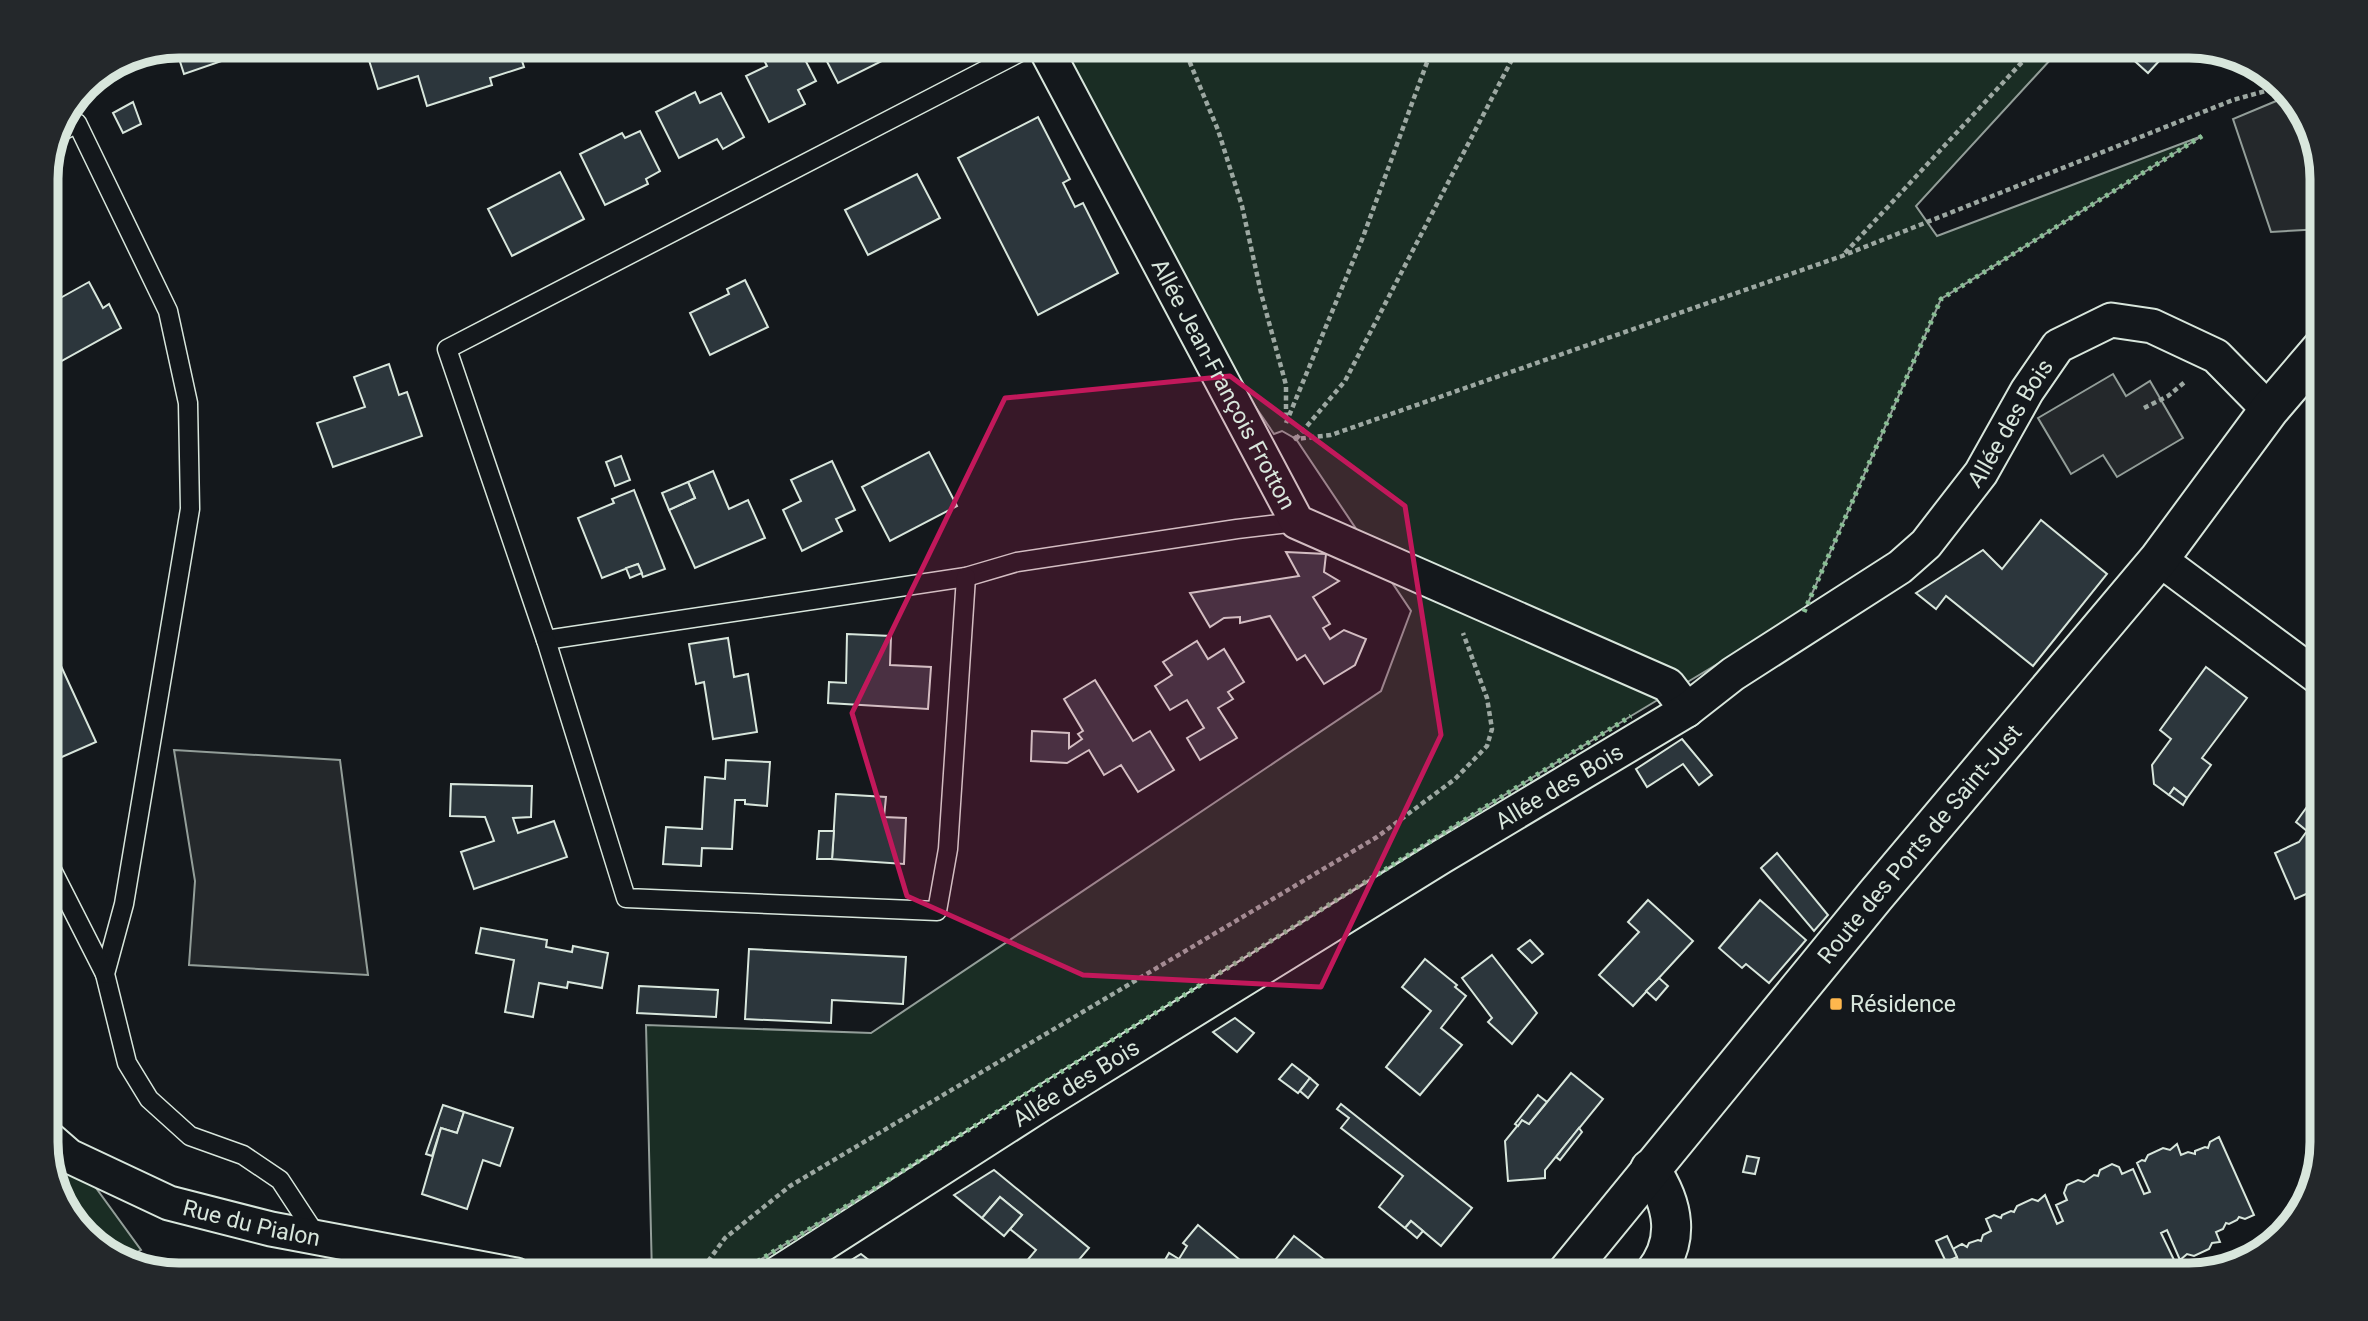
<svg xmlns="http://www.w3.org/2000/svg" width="2368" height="1321" viewBox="0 0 2368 1321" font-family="Roboto,sans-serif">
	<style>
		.green { fill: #1a2d24; stroke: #939e99; stroke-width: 2 }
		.parking { fill: #24282b; stroke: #939e99; stroke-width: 2 }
		.building { fill: #2c363c; stroke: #d8e6dc; stroke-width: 2 }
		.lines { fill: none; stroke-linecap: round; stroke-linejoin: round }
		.lane-casing { stroke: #d8e6dc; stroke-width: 21 }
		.street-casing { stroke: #d8e6dc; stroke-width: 37 }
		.secondary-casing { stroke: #d8e6dc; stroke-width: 42 }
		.path { stroke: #9da8a2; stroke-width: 4.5; stroke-dasharray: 5 3.5; stroke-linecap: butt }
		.lane { stroke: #14181c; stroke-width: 18 }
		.street { stroke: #14181c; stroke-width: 33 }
		.secondary { stroke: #14181c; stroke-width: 38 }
		.hedge { stroke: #8ac095; stroke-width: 5; stroke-dasharray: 3.5 5; stroke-linecap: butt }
		.marked { fill: #c2185b; fill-opacity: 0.2; stroke: #c2185b; stroke-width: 5; stroke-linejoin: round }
		.poi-dot { fill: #ffb74d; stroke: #14181c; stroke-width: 2.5 }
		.labels { text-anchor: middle; stroke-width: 5; stroke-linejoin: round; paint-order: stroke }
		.street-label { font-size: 23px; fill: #d8e6dc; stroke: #14181c }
		.poi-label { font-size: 23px; fill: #d8e6dc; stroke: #14181c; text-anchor: start }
		.rim { fill: none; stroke: #d8e6dc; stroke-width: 9 }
	</style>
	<rect width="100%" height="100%" fill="#14181c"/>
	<g class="green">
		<path d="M1063 46H2063L1916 206 1937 236 2202 136 1941 299 1804 612 1631 716 736 1275H652L646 1025 871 1033 1381 691 1411 611 1296 439 1282 431 1274 434 1235 377Z"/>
		<path d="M46 1119 141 1250 122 1261 112 1258 63 1209 46 1151Z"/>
	</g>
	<g class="parking">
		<path d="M2281 99 2306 116 2322 170V229L2271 232 2233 119Z"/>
		<path d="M2113 374 2126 396 2150 381 2183 438 2117 477 2103 455 2071 474 2038 418Z"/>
		<path d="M174 750 340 760 368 975 189 965 195 881Z"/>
	</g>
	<g class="building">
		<path d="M175 46H242L245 53 184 74Z"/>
		<path d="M395 46H419L421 51 436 46H479L482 54 508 46H517L524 67 490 78 492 85 427 106 418 76 378 89 367 54Z"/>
		<path d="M757 46H798L816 81 798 90 805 104 769 122 746 76 767 66Z"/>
		<path d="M819 46H901L904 50 838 83Z"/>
		<path d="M2118 46H2173L2148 73Z"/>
		<path d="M695 92 700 103 721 93 744 137 723 149 717 139 679 158 656 112Z"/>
		<path d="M133 102 141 124 123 133 113 113Z"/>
		<path d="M1038 117 1070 179 1063 183 1075 207 1083 203 1118 273 1038 315 958 158Z"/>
		<path d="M640 131 660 171 646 179 648 184 605 205 580 154 622 133 625 138Z"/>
		<path d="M560 172 584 219 512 256 488 209Z"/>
		<path d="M917 174 940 218 868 255 845 210Z"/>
		<path d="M745 280 768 327 710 355 690 313 729 294 727 289Z"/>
		<path d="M89 282 103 308 109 304 121 328 47 369 46 306Z"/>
		<path d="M389 364 399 395 407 392 422 436 333 467 317 423 365 407 354 377Z"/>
		<path d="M929 452 957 506 890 541 862 487Z"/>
		<path d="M621 456 630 480 615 486 606 462Z"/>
		<path d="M832 461 855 510 836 519 842 531 802 551 783 510 801 501 791 480Z"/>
		<path d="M713 471 729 509 748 500 765 538 695 568 669 510 695 498 688 482Z"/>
		<path d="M688 482 695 498 669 510 662 493Z"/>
		<path d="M634 490 665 569 643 577 638 564 602 578 578 518 614 503 612 499Z"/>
		<path d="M2041 520 2107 574 2033 666 1946 596 1936 609 1916 593 1983 550 2002 569Z"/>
		<path d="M1286 552 1326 554 1324 572 1339 581 1313 597 1330 624 1323 628 1330 639 1344 630 1366 639 1355 665 1324 684 1305 655 1297 660 1270 616 1240 623V617L1224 618 1210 627 1190 593 1299 576Z"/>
		<path d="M638 564 642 573 630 578 626 568Z"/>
		<path d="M46 629 59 650 55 653 96 742 46 764Z"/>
		<path d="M847 634 891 636 890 665 931 667 928 709 828 703 829 682 846 683Z"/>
		<path d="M728 638 734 677 748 674 757 732 713 739 704 682 696 684 689 644Z"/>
		<path d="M1197 641 1208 659 1224 649 1244 682 1228 692 1233 699 1218 708 1237 738 1200 760 1187 738 1204 728 1187 700 1170 710 1155 686 1172 675 1163 662Z"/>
		<path d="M2206 667 2247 698 2202 758 2211 765 2187 798 2174 788 2169 795 2154 784 2152 765 2171 739 2160 730Z"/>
		<path d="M1095 680 1133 741 1150 731 1174 770 1138 792 1121 765 1104 775 1089 750 1067 763 1031 761 1032 731 1069 733V748L1082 739 1078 734 1083 731 1064 699Z"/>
		<path d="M1682 739 1712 775 1699 785 1683 764 1647 787 1636 769Z"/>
		<path d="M726 760 770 762 767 806 745 804V800H735L732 849 702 848 701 866 663 864 666 827 702 829 705 777 725 779Z"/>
		<path d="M451 784 532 786 531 817 513 818 518 833 554 821 567 857 474 889 461 852 494 841 485 817 450 816Z"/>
		<path d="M2322 786V887L2295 899 2275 853 2299 842 2307 831 2296 822Z"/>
		<path d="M2174 788 2187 798 2183 805 2169 795Z"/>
		<path d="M836 794 886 797 884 817 906 818 904 864 832 859Z"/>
		<path d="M819 831H834L832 859H817Z"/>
		<path d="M1777 853 1828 915 1814 931 1761 868Z"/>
		<path d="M1648 900 1693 941 1633 1006 1599 975 1639 932 1628 922Z"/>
		<path d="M1760 900 1806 940 1769 983 1746 964 1742 968 1719 948Z"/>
		<path d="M481 928 547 940 546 947 572 952 573 946 608 953 602 988 568 982 567 988 539 983 533 1017 505 1012 514 960 476 953Z"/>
		<path d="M1530 940 1543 954 1532 963 1518 949Z"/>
		<path d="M749 949 906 957 903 1004 832 1000 831 1023 745 1019Z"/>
		<path d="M1492 955 1537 1013 1512 1044 1488 1022 1492 1018 1462 978Z"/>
		<path d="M1425 959 1457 985 1455 987 1466 996 1441 1028 1462 1045 1420 1095 1386 1067 1431 1011 1402 987Z"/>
		<path d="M1659 978 1668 986 1656 1000 1646 991Z"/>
		<path d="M639 986 718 990 716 1017 637 1013Z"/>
		<path d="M1235 1018 1254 1033 1237 1052 1213 1032Z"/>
		<path d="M1292 1064 1310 1078 1298 1093 1279 1079Z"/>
		<path d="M1571 1073 1603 1099 1545 1170V1178L1508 1181 1505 1141 1522 1120 1529 1124Z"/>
		<path d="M1310 1078 1318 1085 1308 1098 1300 1091Z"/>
		<path d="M1538 1095 1547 1102 1529 1124 1522 1120 1518 1126 1515 1124Z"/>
		<path d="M1341 1104 1472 1208 1441 1246 1411 1221 1405 1228 1379 1207 1403 1176 1341 1128 1349 1118 1337 1109Z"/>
		<path d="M443 1105 464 1112 457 1133 441 1128 432 1156 426 1154Z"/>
		<path d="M464 1112 513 1128 500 1166 483 1160 467 1209 422 1194 441 1128 457 1133Z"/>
		<path d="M1579 1128 1582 1132 1560 1160 1556 1157Z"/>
		<path d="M2219 1137 2254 1215 2245 1219 2239 1217 2237 1220 2229 1224 2226 1223 2223 1229 2216 1232 2220 1242 2212 1243 2209 1249 2194 1256 2187 1254 2180 1260 2167 1230 2161 1233 2175 1262 2165 1263 2164 1270 2152 1275H2088L2084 1267 2078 1270 2081 1275H1965L1953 1249 1962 1244 1967 1247 1969 1243 1978 1240 1981 1241 1983 1235 1991 1231 1986 1219 1994 1215 2001 1218 2002 1215 2011 1211 2014 1212 2017 1206 2032 1199 2038 1201 2045 1195 2057 1224 2063 1221 2056 1205 2067 1200 2064 1193 2067 1185 2078 1180 2084 1182 2094 1175 2098 1176 2100 1170 2112 1164 2119 1167 2122 1174 2133 1169 2144 1194 2150 1192 2137 1163 2142 1160 2145 1161 2148 1155 2163 1148 2170 1150 2177 1144 2181 1155 2188 1152 2195 1154V1151L2205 1147 2208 1148 2210 1142Z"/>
		<path d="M1747 1156 1759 1158 1755 1174 1743 1172Z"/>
		<path d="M994 1170 1089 1248 1066 1275 1059 1269 1053 1275H1015L1036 1250 1010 1229 1022 1215 1000 1197 982 1218 954 1195Z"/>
		<path d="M1000 1197 1022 1215 1004 1236 982 1218Z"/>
		<path d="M1411 1221 1423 1231 1417 1238 1405 1228Z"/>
		<path d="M1198 1225 1258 1275 1157 1274 1169 1253 1179 1259 1187 1246 1183 1243Z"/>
		<path d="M1294 1236 1344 1275H1287L1272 1264Z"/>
		<path d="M1947 1236 1957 1257 1946 1262 1936 1241Z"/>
		<path d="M861 1254 888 1275H827Z"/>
	</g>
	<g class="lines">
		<defs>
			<g id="lane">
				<path d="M1032 46 447 349 546 640 966 577 1017 562 1237 529 1297 522"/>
				<path d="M64 130 77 123 168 311 188 403 190 509 124 904 105 974 127 1063 149 1099 190 1136 243 1155 280 1180 318 1238"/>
				<path d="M546 640 626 898 937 911 948 849 966 577"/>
				<path d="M46 858 105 974"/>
			</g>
			<g id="street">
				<path id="s1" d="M1044 46 1297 522 1668 685 1687 710"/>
				<path d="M2159 559 2322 680"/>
				<path id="s2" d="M46 1136 69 1156 169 1203 271 1229 516 1275"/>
				<path id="s3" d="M775 1275 1040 1105 1441 857 1687 710 1733 674 1900 567 1926 544 1981 473 2027 391 2058 346 2111 320 2152 326 2216 356 2269 410"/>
			</g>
			<g id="secondary">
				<path d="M1650 1169C1674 1204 1681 1241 1653 1275"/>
				<path id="s4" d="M1565 1275 1875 896 2159 559 2269 410 2322 348"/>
			</g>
		</defs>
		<use href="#lane" class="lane-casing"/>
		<use href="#street" class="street-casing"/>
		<use href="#secondary" class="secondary-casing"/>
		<g class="path">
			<path d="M1183 46 1218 130 1242 206 1261 293 1286 385V419"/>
			<path d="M1845 253 2037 46"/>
			<path d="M2144 408 2168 396 2186 381"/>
			<path d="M1286 423 1363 237 1433 46"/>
			<path d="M1294 436 1296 439 1331 435 1842 256 2233 100 2280 87"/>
			<path d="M1296 439 1345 381 1519 46"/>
			<path d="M698 1275 725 1238 790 1186 1377 837 1455 779 1487 746 1492 729 1487 698 1463 633"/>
		</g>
		<use href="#lane" class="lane"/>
		<use href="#street" class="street"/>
		<use href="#secondary" class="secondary"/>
		<g class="hedge">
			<path d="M1804 612 1941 299 2202 136"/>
			<path d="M736 1275 1631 716"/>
		</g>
	</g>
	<path class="marked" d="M1230 376 1405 506 1441 735 1321 987 1083 975 907 896 852 713 1005 398Z"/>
	<rect class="poi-dot" x="1829" y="997" width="14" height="14" rx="3.5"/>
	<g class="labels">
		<g class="street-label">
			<text dy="8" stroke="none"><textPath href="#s1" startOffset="383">Allée Jean-François Frotton</textPath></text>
			<text dy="8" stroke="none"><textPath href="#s3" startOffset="1512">Allée des Bois</textPath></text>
			<text dy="8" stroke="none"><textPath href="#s3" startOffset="924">Allée des Bois</textPath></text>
			<text dy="8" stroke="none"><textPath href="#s4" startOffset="558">Route des Ports de Saint-Just</textPath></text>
			<text dy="8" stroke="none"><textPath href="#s3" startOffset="357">Allée des Bois</textPath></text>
			<text dy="8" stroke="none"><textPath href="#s2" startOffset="226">Rue du Pialon</textPath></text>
		</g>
		<g class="poi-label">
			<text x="1850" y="1012">Résidence</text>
		</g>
	</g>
	<path d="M0 0H2368V1321H0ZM179 58H2189A121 121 0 0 1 2310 179V1142A121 121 0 0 1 2189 1263H179A121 121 0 0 1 58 1142V179A121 121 0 0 1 179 58Z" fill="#24282b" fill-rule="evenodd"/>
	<path class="rim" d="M179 58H2189A121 121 0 0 1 2310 179V1142A121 121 0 0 1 2189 1263H179A121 121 0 0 1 58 1142V179A121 121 0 0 1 179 58Z"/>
</svg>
